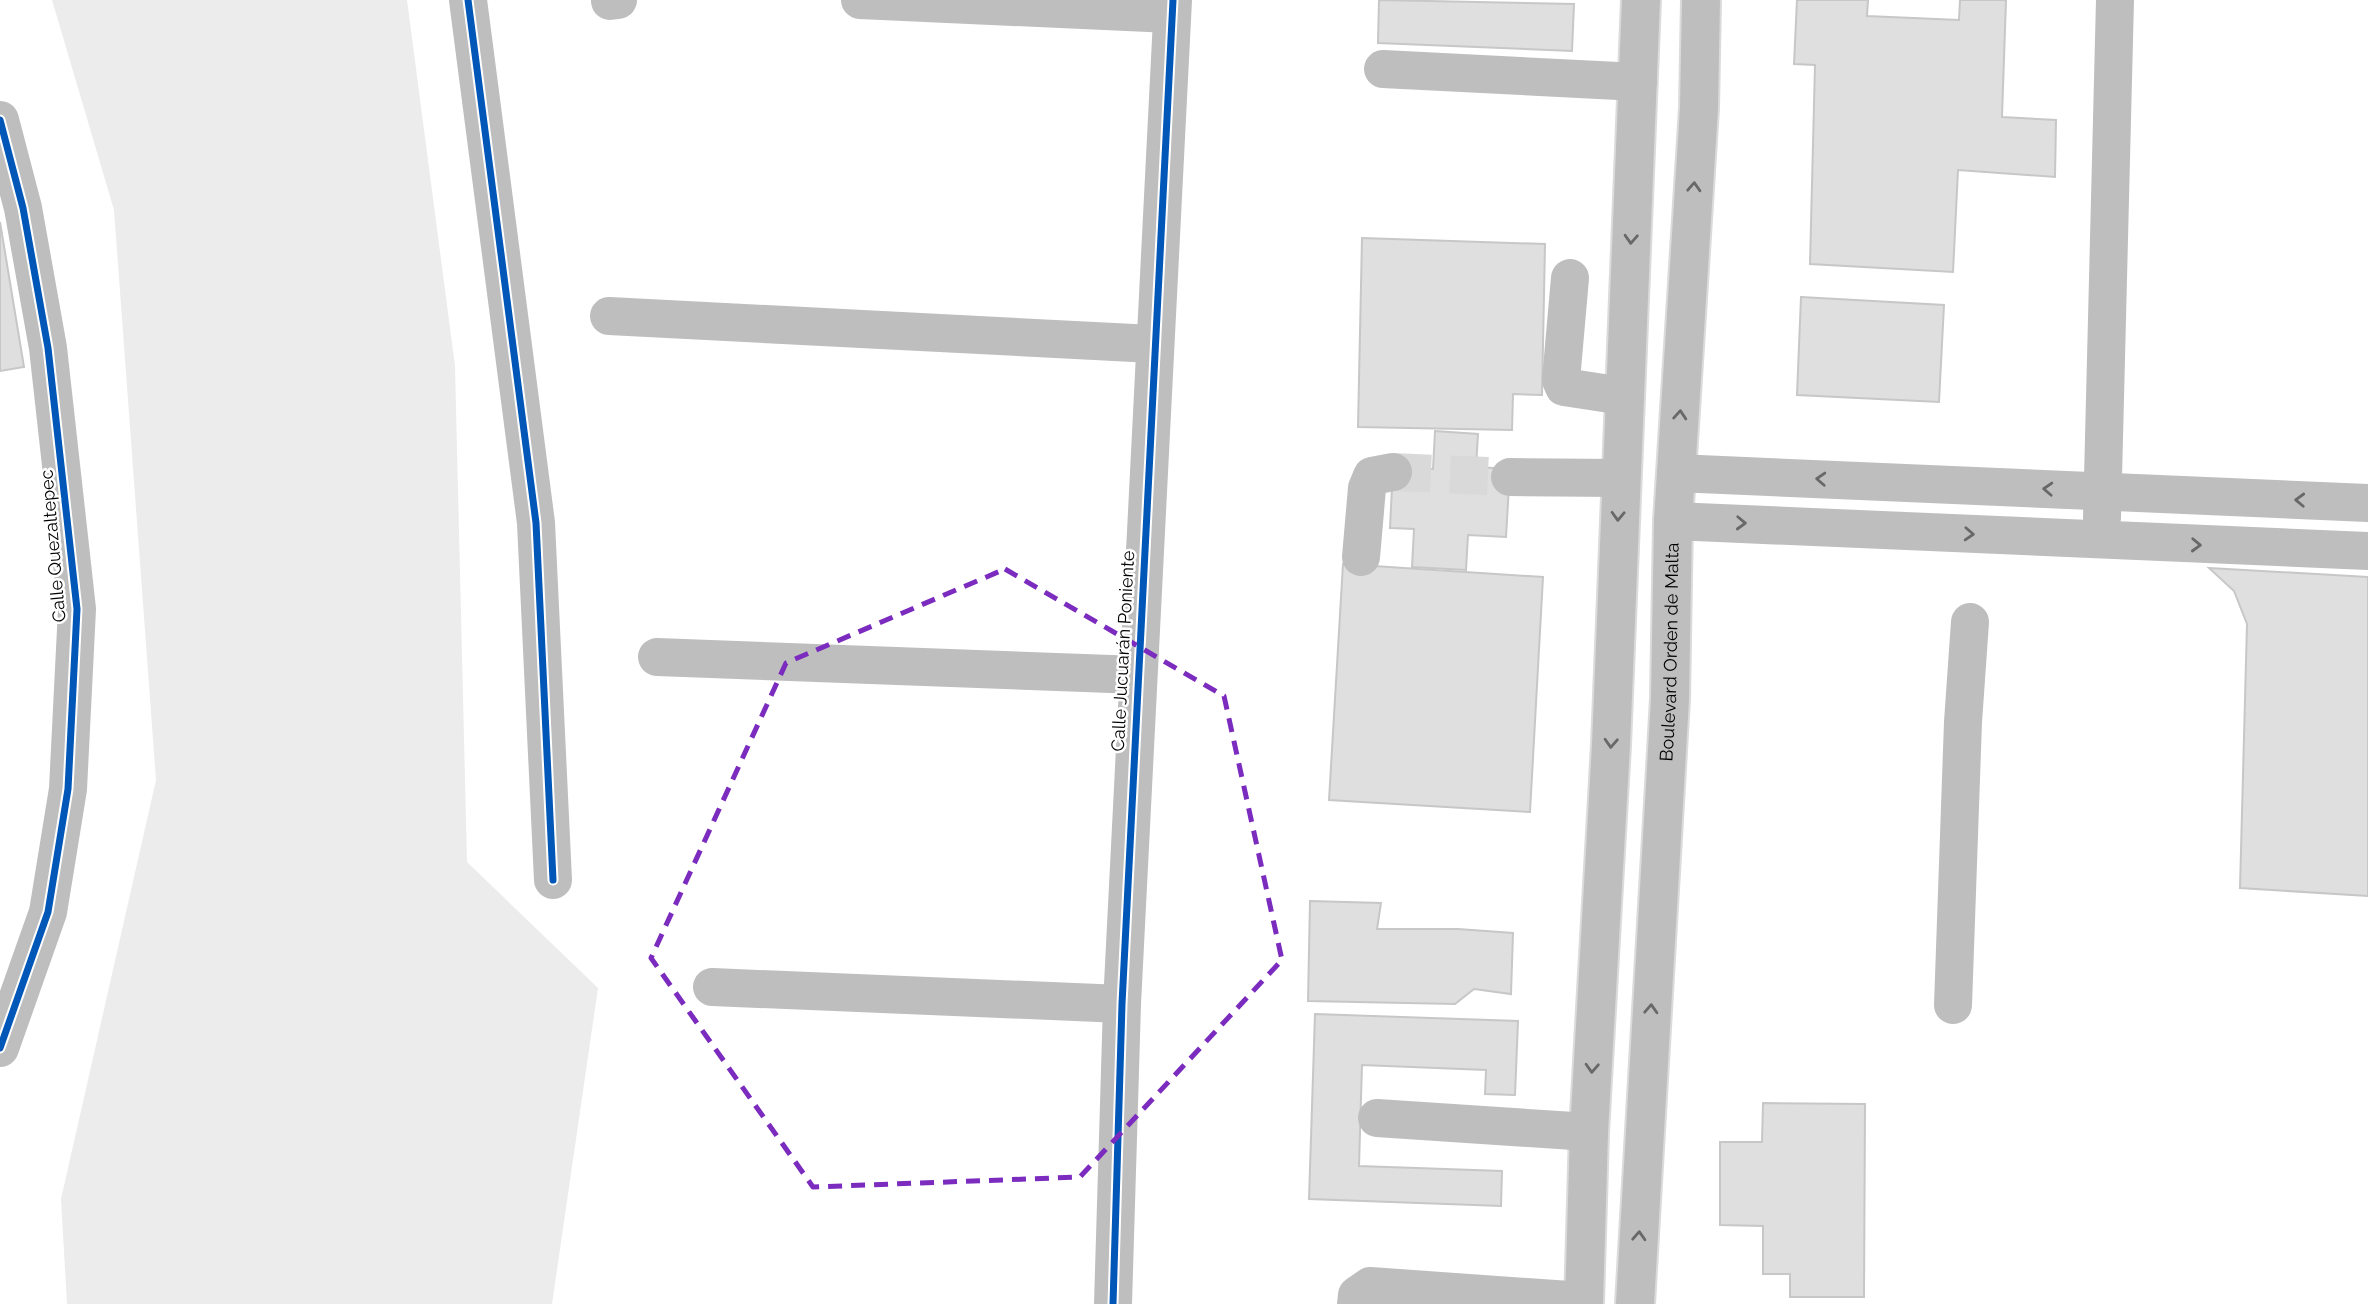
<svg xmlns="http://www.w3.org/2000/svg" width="2368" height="1304" viewBox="0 0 2368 1304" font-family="Raleway,sans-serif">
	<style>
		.green { fill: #ececec }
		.building { fill: #dfdfdf; stroke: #c7c7c7; stroke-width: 2 }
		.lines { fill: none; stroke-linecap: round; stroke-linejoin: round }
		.minor-tunnel { stroke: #d9d9d9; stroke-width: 38; stroke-dasharray: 38 19; stroke-linecap: butt }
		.highway-casing { stroke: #dbdbdb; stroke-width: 42 }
		.minor { stroke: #bebebe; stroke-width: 38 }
		.highway { stroke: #bebebe; stroke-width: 38 }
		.cycleway-casing { stroke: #fff; stroke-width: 11 }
		.cycleway { stroke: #0057b8; stroke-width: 7 }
		.oneway { stroke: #686868 }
		.marked { fill: none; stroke: #7b2cbf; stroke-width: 5; stroke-dasharray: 14 9; stroke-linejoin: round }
		.labels { text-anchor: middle; stroke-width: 5; stroke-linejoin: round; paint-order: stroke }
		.street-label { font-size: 18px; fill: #000; stroke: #fff }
	</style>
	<rect width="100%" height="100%" fill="#fff"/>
	<path class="green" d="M52 0H407L455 366 467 862 598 988 552 1304H67L61 1199 156 780 114 210Z"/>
	<g class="building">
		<path d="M1379 0 1574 4 1572 51 1378 43Z"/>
		<path d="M1797 0H1868L1867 16 1959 20 1960 0H2006L2002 117 2056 120 2055 177 1958 170 1953 272 1810 264 1815 65 1794 64Z"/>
		<path d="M0 222 24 367 0 371Z"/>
		<path d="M1362 238 1545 244 1542 395 1513 394 1512 430 1358 427Z"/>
		<path d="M1801 297 1944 305 1939 402 1797 395Z"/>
		<path d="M1435 431 1478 434 1476 467 1510 469 1506 537 1468 535 1466 570 1412 567 1414 529 1390 528 1393 467 1433 469Z"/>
		<path d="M1343 564 1543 577 1530 812 1329 800Z"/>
		<path d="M2209 568 2368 577V896L2240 888 2247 624 2234 591Z"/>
		<path d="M1310 901 1381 903 1377 929H1458L1513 933 1511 994 1474 989 1455 1004 1308 1001Z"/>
		<path d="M1315 1014 1518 1021 1515 1095 1485 1094 1486 1070 1362 1065 1359 1166 1502 1171 1501 1206 1309 1199Z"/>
		<path d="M1763 1103 1865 1104 1864 1297H1790V1274H1763V1226L1720 1225V1142H1762Z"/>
	</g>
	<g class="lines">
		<path class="minor-tunnel" d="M1393 472 1510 477"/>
		<defs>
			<g id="highway">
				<path d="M1584 1304 1589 1132 1611 745 1641 0"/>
				<path id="s1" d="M1635 1304 1670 699 1673 521 1699 108 1701 0"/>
			</g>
		</defs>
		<use href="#highway" class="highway-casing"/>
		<g class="minor">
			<path d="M468 0 536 523 553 880"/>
			<path d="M860 0 1171 14"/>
			<path d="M610 1 618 0"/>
			<path d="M1383 69 1638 82"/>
			<path d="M0 120 23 208 48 348 77 609 68 789 48 912 0 1048"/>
			<path d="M1570 278 1561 380 1564 387 1623 396"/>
			<path d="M609 316 1153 344"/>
			<path d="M1676 473 2368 503"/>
			<path d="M1510 477 1620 478"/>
			<path d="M2102 518 2115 0"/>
			<path d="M1673 521 2368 551"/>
			<path d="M1361 557 1367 488 1372 476 1393 472"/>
			<path d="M657 657 1138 675"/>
			<path d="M712 987 1122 1004"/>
			<path d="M1953 1005 1963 722 1970 622"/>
			<path d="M1377 1118 1589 1132"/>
			<path d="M1113 1304 1122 1004 1173 0"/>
			<path d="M1356 1304 1357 1295 1370 1286 1584 1301"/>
		</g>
		<use href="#highway" class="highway"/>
		<defs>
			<g id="cycleway">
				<path d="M468 0 536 523 553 880"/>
				<path d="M0 120 23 208 48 348 77 609 68 789 48 912 0 1048"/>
				<path d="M1113 1304 1122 1004 1173 0"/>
			</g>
		</defs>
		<use href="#cycleway" class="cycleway-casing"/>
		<use href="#cycleway" class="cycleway"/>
	</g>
	<defs><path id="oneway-chevron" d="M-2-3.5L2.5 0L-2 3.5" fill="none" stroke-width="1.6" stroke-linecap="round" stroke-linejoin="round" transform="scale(1.75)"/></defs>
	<g class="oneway">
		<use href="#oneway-chevron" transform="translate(1694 187) rotate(-87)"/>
		<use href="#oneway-chevron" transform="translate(1631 239) rotate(93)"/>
		<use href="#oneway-chevron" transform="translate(1680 415) rotate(-86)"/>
		<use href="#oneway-chevron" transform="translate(1821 479) rotate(-177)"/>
		<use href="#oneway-chevron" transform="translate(2048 489) rotate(-177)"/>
		<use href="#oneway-chevron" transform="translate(2300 500) rotate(-178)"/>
		<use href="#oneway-chevron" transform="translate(1618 516) rotate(92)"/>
		<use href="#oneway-chevron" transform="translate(1741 523) rotate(2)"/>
		<use href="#oneway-chevron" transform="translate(1969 534) rotate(3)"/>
		<use href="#oneway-chevron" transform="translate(2196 545) rotate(2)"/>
		<use href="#oneway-chevron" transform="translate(1611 743) rotate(93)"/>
		<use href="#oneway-chevron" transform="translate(1651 1009) rotate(-87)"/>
		<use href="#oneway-chevron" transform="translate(1592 1068) rotate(93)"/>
		<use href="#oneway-chevron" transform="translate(1639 1236) rotate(-87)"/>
	</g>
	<path class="marked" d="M1005 569 1224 696 1282 960 1080 1177 813 1187 651 958 786 663Z"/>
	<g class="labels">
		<g class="street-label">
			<text transform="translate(53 546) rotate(-95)" y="6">Calle Quezaltepec</text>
			<text transform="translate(1123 651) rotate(-87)" y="6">Calle Jucuarán Poniente</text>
			<text dy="6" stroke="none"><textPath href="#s1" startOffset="653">Boulevard Orden de Malta</textPath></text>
		</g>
	</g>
</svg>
